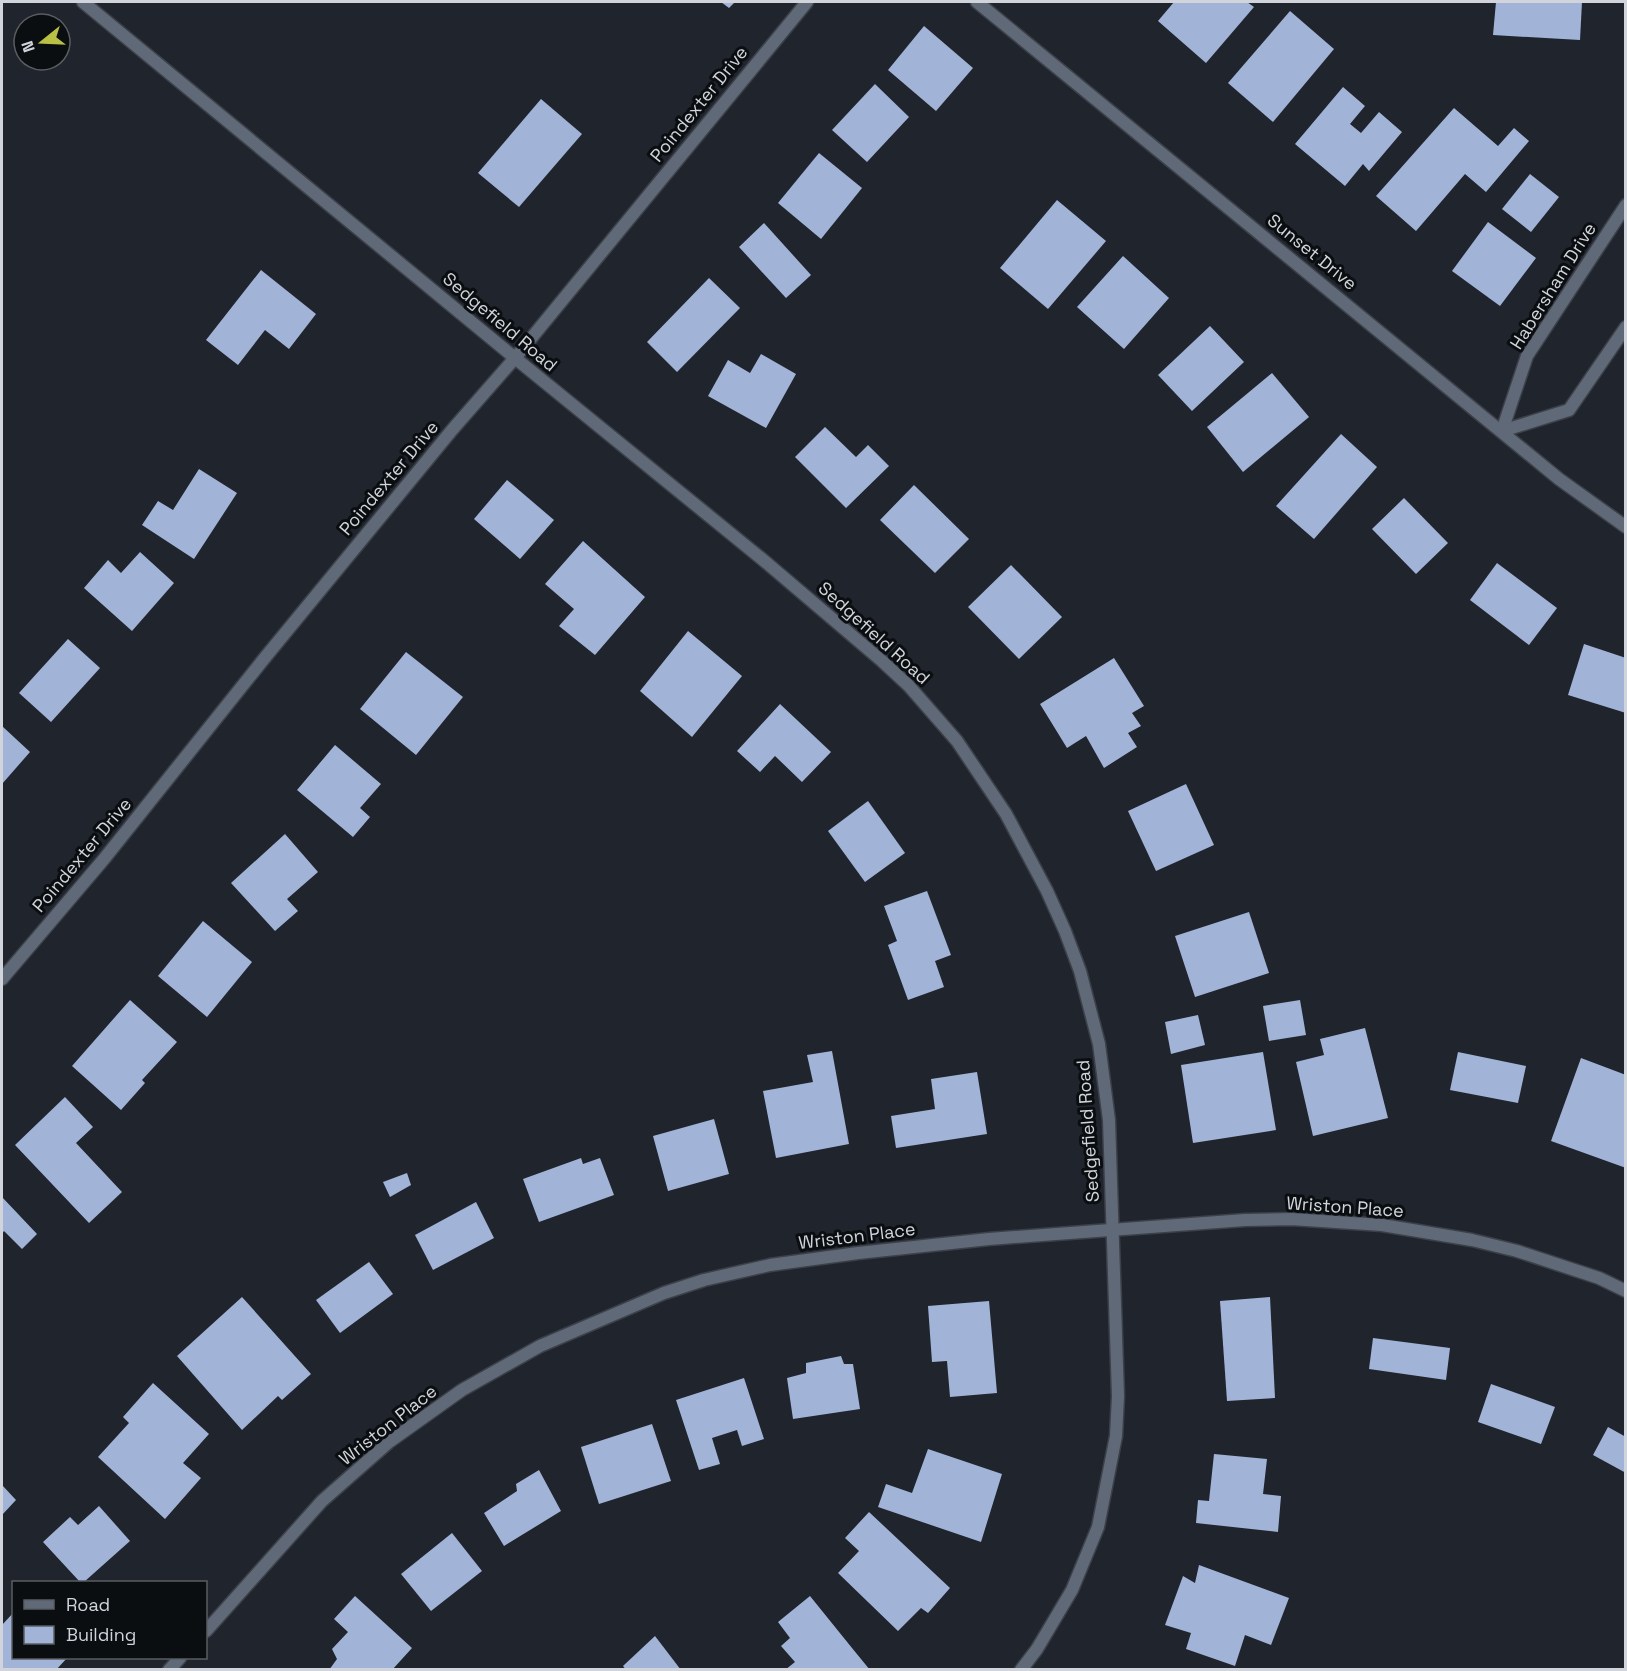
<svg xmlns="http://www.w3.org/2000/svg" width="1627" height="1671" viewBox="0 0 1627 1671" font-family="'Space Grotesk',sans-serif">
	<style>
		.building { fill: #a1b4d8 }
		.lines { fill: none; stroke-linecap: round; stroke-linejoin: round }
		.street-casing { stroke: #3c4049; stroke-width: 15 }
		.street { stroke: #606977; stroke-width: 12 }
		.labels { text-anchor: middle; stroke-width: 6; stroke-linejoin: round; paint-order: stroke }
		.street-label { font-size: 18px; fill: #d1d4da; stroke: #0b0e11 }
	</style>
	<rect width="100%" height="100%" fill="#20242d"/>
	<g class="building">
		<path d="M721 2H735L729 8Z"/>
		<path d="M1174 2H1247L1254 7 1206 63 1158 21Z"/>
		<path d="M1496 2H1582L1580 40 1493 35Z"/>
		<path d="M1290 11 1334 49 1273 122 1228 83Z"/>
		<path d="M924 26 973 68 936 111 888 70Z"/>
		<path d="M875 84 909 117 867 162 832 130Z"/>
		<path d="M1343 87 1365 106 1350 124 1361 133 1379 112 1402 132 1369 171 1363 164 1345 186 1295 144Z"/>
		<path d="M541 99 582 134 519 207 478 173Z"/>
		<path d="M1454 108 1498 146 1514 128 1529 141 1486 192 1465 174 1416 231 1376 196Z"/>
		<path d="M819 153 862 188 821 239 778 203Z"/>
		<path d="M1530 174 1559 197 1531 232 1502 209Z"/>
		<path d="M1057 200 1106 241 1048 309 1000 268Z"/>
		<path d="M1488 222 1536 258 1500 306 1452 271Z"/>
		<path d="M764 223 811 275 786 298 739 247Z"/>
		<path d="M1123 256 1169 298 1124 349 1077 307Z"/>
		<path d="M261 270 316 314 289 349 265 330 238 365 206 340Z"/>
		<path d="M709 278 740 308 677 372 647 342Z"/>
		<path d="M1210 326 1244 362 1192 411 1158 375Z"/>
		<path d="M761 354 796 374 766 428 708 396 728 360 750 373Z"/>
		<path d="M1272 373 1309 417 1243 472 1207 427Z"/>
		<path d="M825 427 856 457 868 445 889 466 846 508 795 457Z"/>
		<path d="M1341 434 1377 467 1314 539 1276 506Z"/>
		<path d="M199 469 237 493 194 559 142 525 158 501 173 510Z"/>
		<path d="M507 480 554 520 520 559 474 519Z"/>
		<path d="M914 485 969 539 935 573 880 520Z"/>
		<path d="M1404 498 1448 543 1416 574 1372 529Z"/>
		<path d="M583 541 645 597 595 655 559 626 574 609 545 584Z"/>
		<path d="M140 552 174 583 132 631 84 588 108 560 121 573Z"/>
		<path d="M1497 563 1557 608 1529 645 1470 600Z"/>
		<path d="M1011 565 1062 617 1019 659 968 607Z"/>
		<path d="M688 631 742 676 692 737 640 691Z"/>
		<path d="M68 639 100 668 51 722 19 693Z"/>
		<path d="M1584 644 1626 658V713L1568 695Z"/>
		<path d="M406 652 463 697 416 755 360 709Z"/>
		<path d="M1114 658 1144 706 1132 713 1141 726 1128 733 1137 747 1104 768 1086 736 1067 748 1040 704Z"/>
		<path d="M780 704 831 752 802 782 775 756 760 772 737 751Z"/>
		<path d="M2 726 30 752 2 784Z"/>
		<path d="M335 745 381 784 360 808 370 817 353 837 297 790Z"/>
		<path d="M1186 784 1214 845 1156 871 1128 811Z"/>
		<path d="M868 801 905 853 865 882 828 831Z"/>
		<path d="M285 834 318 872 287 899 298 911 275 931 231 883Z"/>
		<path d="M927 891 951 955 935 961 944 987 908 1000 888 945 897 941 884 906Z"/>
		<path d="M1249 912 1269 973 1195 997 1175 936Z"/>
		<path d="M203 921 252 962 207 1017 158 976Z"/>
		<path d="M130 1000 177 1042 142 1080 145 1083 121 1110 72 1066Z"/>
		<path d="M1300 1000 1306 1035 1269 1041 1263 1006Z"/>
		<path d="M1198 1015 1205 1045 1171 1054 1165 1022Z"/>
		<path d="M1365 1028 1388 1118 1313 1136 1296 1062 1324 1055 1320 1039Z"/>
		<path d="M832 1051 849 1144 776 1158 763 1091 813 1082 807 1055Z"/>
		<path d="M1263 1052 1276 1130 1193 1143 1181 1065Z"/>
		<path d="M1458 1052 1526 1066 1518 1103 1450 1090Z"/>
		<path d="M1581 1058 1626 1075V1168L1551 1141Z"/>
		<path d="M977 1072 987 1134 896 1148 891 1116 935 1109 931 1079Z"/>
		<path d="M65 1097 93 1127 76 1143 122 1192 89 1223 15 1145Z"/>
		<path d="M714 1119 729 1174 668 1191 653 1136Z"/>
		<path d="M581 1158 583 1164 600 1158 614 1195 539 1222 523 1179Z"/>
		<path d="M407 1173 411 1185 390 1197 383 1182Z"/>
		<path d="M2 1197 37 1234 22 1249 4 1231 2 1234Z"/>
		<path d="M476 1202 494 1238 433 1270 415 1235Z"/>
		<path d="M369 1262 393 1294 340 1333 316 1300Z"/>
		<path d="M242 1297 311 1374 282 1400 278 1396 242 1430 177 1356Z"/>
		<path d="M1270 1297 1275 1398 1227 1401 1220 1301Z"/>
		<path d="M989 1301 997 1393 950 1397 947 1361 932 1362 928 1306Z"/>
		<path d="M1373 1338 1450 1348 1446 1380 1369 1369Z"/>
		<path d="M841 1356 844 1364H853L860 1409 793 1419 787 1378 806 1373V1363Z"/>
		<path d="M744 1378 764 1439 742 1446 737 1430 712 1438 720 1464 699 1470 676 1400Z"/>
		<path d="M153 1383 209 1434 183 1463 201 1478 165 1519 98 1457 129 1423 123 1417Z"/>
		<path d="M1491 1384 1555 1407 1541 1444 1478 1422Z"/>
		<path d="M652 1424 671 1481 599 1504 581 1447Z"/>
		<path d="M1608 1427 1626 1437V1473L1593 1455Z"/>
		<path d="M928 1449 1002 1474 981 1542 878 1507 886 1484 912 1493Z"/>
		<path d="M1214 1454 1267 1459 1263 1494 1281 1496 1278 1532 1196 1523 1198 1500 1209 1501Z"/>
		<path d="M539 1470 561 1511 504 1546 484 1513 517 1491 516 1484Z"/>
		<path d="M2 1485 16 1500 2 1515Z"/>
		<path d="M99 1506 130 1541 84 1582H80L43 1542 70 1517 78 1525Z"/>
		<path d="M869 1512 950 1588 928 1613 921 1608 898 1631 838 1573 859 1551 845 1538Z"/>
		<path d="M452 1533 482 1571 431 1611 401 1574Z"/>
		<path d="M1199 1565 1289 1598 1271 1645 1245 1635 1235 1666 1186 1649 1191 1633 1165 1625 1183 1576 1195 1583Z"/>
		<path d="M355 1596 412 1648 392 1670H329L337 1659 332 1649 348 1632 334 1619Z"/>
		<path d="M810 1596 852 1648 870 1670H785L795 1662 781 1646 790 1638 778 1622Z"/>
		<path d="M14 1612V1658H67L56 1670H2V1625Z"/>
		<path d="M655 1636 681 1670H626L623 1666Z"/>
	</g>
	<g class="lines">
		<defs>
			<g id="street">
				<path d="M83 2 515 358 762 559 882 661 909 686 957 741 1006 814 1047 891 1065 931 1080 971 1099 1044 1109 1120 1118 1396 1116 1436 1098 1527 1072 1590 1037 1649 1021 1670"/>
				<path d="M977 2 1559 479 1626 527"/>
				<path d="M1502 431 1527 356 1626 205"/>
				<path d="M1502 431 1569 410 1626 327"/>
				<path d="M2 979 104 859 263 660 452 430 515 358 807 2"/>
				<path d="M206 1631 322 1501 389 1442 462 1390 540 1346 664 1293 704 1280 770 1265 858 1253 989 1239 1245 1220 1291 1219 1382 1225 1472 1240 1517 1251 1599 1278 1626 1291"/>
				<path d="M169 1670 180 1658"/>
			</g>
		</defs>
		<use href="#street" class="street-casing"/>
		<use href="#street" class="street"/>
	</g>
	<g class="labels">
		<g class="street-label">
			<text transform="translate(699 104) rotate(-51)" y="6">Poindexter Drive</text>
			<text transform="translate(1312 252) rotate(39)" y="6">Sunset Drive</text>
			<text transform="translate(1553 286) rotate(-58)" y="6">Habersham Drive</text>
			<text transform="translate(500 322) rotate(40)" y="6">Sedgefield Road</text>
			<text transform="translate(389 478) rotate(-50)" y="6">Poindexter Drive</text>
			<text transform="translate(874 633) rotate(42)" y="6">Sedgefield Road</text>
			<text transform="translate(82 855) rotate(-50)" y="6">Poindexter Drive</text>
			<text transform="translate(1088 1131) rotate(-94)" y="6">Sedgefield Road</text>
			<text transform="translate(1345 1207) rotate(4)" y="6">Wriston Place</text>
			<text transform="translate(857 1236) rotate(-7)" y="6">Wriston Place</text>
			<text transform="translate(388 1425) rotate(-38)" y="6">Wriston Place</text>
		</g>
	</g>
	<rect width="1627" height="1671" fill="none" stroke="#d1d4da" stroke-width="6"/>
	<rect x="12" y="1581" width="195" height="78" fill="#0b0e11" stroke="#5a5d61" stroke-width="1.5"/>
	<rect x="24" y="1600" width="30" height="9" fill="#606977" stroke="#5a5d61" stroke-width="1.5"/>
	<text x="66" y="1611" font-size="18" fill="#d1d4da">Road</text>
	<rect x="24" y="1626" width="30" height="18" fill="#a1b4d8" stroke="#5a5d61" stroke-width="1.5"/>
	<text x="66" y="1641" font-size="18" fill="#d1d4da">Building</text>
	<g transform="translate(42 42) rotate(252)"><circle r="28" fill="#0b0e11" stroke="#5a5d61" stroke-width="1.5"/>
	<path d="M0-4.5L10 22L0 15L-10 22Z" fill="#bac045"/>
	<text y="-9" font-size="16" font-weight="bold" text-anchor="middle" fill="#d1d4da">N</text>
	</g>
</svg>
